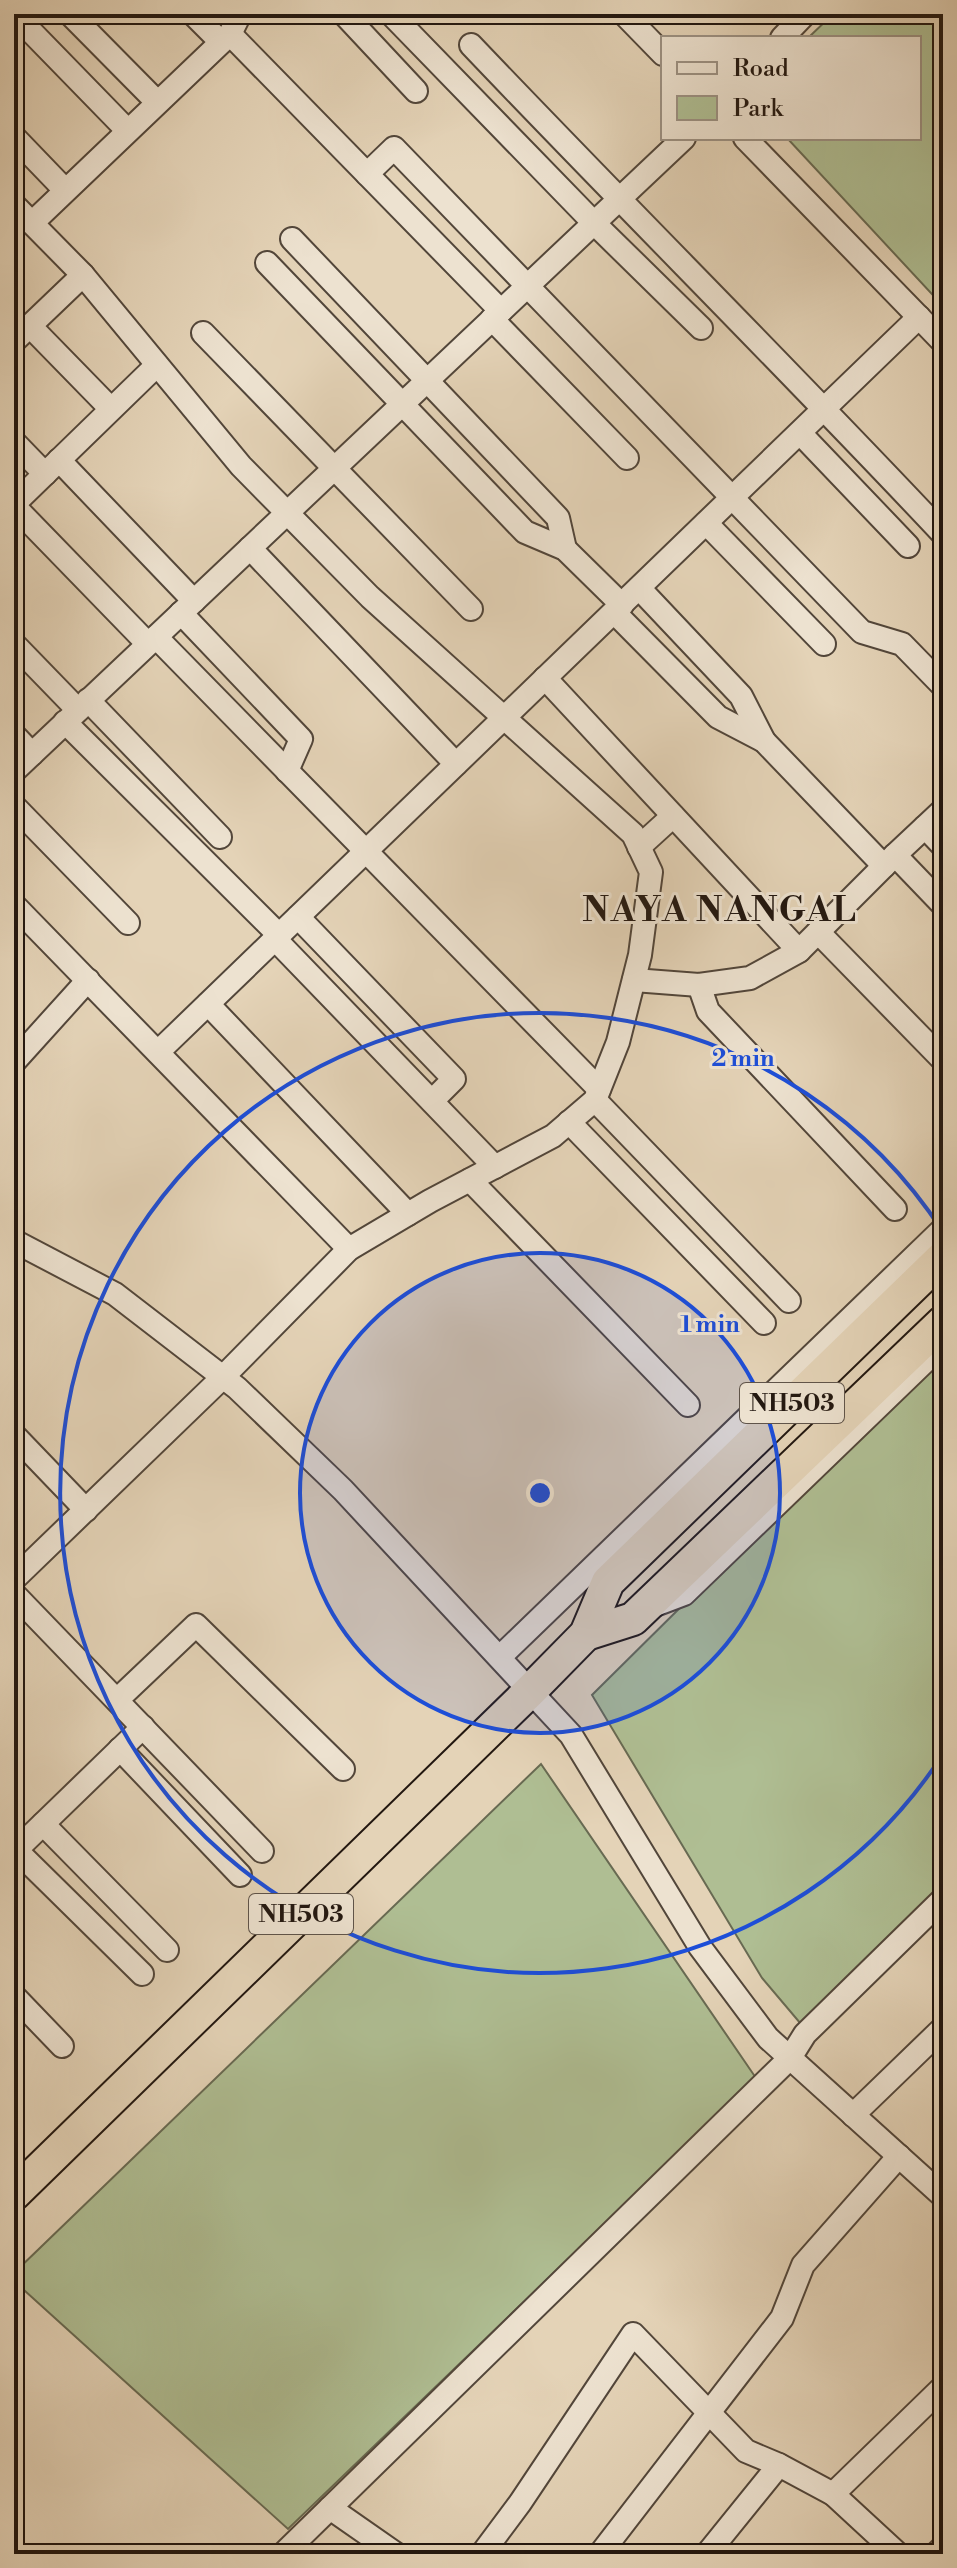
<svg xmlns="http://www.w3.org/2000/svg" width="957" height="2568" viewBox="0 0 957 2568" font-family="'Libre Bodoni',serif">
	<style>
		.green { fill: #afbe93; stroke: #686a52; stroke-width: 2 }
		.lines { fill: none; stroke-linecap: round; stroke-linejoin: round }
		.minor-casing { stroke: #52463a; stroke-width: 26 }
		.highway-casing { stroke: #221710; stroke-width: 36 }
		.minor { stroke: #ede2d0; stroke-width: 22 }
		.highway { stroke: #e4d3b7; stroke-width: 32 }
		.ring { fill: none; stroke: #1d4ed8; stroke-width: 4 }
		.labels { text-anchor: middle; stroke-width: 6; stroke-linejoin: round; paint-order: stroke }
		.shield { fill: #ede2d0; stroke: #5f544a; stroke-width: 2 }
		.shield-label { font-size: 24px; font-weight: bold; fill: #221710 }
		.district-label { font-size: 34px; font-weight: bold; letter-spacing: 2px; fill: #221710; stroke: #ede2d0 }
		.centre { fill: #1d4ed8; stroke: #ede2d0; stroke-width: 4 }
		.ring-label { font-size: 24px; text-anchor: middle; font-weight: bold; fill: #1d4ed8; stroke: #ede2d0; stroke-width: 6; stroke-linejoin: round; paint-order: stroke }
	</style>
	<rect width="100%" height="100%" fill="#e4d3b7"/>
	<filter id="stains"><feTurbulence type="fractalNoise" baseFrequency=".0025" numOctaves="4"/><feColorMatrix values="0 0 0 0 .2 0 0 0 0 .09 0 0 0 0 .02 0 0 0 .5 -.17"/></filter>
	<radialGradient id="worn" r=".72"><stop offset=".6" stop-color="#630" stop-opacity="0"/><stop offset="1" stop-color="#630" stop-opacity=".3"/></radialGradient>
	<g class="green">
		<path d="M833 14H943V306L787 138H919V38H808Z"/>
		<path d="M943 1347V1901L806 2030 762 1978 592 1695Z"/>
		<path d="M541 1764 756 2078 288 2529 14 2281V2273Z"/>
	</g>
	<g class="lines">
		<defs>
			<g id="minor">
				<path d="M14 14 127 130"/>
				<path d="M70 14 157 102"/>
				<path d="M193 14 221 42"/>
				<path d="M344 14 416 91"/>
				<path d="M391 14 594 223 701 328"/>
				<path d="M624 14 663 54"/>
				<path d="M230 34 501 311"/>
				<path d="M782 38 805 14"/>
				<path d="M471 45C627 209 788 369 943 534"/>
				<path d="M14 137 65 190"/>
				<path d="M745 138 943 342"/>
				<path d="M367 174 394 148 862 632 902 644 943 686"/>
				<path d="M14 205 83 275 241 466 370 597 633 834 651 872 640 955 618 1042 595 1100 553 1136 430 1201 349 1249 223 1377 14 1579"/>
				<path d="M32 223 230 34 240 14"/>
				<path d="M292 239 558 518 565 549"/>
				<path d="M267 263 525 532 565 549 622 605"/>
				<path d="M492 319 627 458"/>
				<path d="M30 326 111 409"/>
				<path d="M203 333 471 609"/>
				<path d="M14 341 83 275"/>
				<path d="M800 433 908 546"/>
				<path d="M14 442 45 474"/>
				<path d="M59 460 194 601"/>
				<path d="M14 504 157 365"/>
				<path d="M14 506 148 644"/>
				<path d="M706 523 824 644"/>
				<path d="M250 548 456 764"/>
				<path d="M639 588 741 696 764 741"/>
				<path d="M614 612 718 717 764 741 884 866"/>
				<path d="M181 613 301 739 287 771"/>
				<path d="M156 637 599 1089"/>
				<path d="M14 644 78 710"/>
				<path d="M545 678 799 951"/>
				<path d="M88 700 220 837"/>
				<path d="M65 722 279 935"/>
				<path d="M14 735 32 754"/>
				<path d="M14 771 684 138"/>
				<path d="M14 806 128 923"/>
				<path d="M925 827 943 846"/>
				<path d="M639 847 673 816"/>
				<path d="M895 855 943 905"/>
				<path d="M14 905 349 1249"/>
				<path d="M298 917 454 1079 432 1101"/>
				<path d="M818 932 943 1060"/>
				<path d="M275 939 495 1167"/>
				<path d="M634 980 699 985 750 978 799 951 895 855 943 810"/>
				<path d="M699 985 708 1011 895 1209"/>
				<path d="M208 1004 408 1214"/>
				<path d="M158 1052 919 317"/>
				<path d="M14 1062 88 980"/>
				<path d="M595 1100 789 1301"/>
				<path d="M569 1122 764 1323"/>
				<path d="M470 1180 688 1405"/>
				<path d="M14 1241 115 1294 237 1388 343 1490 571 1735 700 1947 768 2038 943 2196"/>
				<path d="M14 1435 86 1510"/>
				<path d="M14 1594 262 1851"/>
				<path d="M655 1605 684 1594 943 1344"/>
				<path d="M500 1657 943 1229"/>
				<path d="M117 1700 196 1625 343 1769"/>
				<path d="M120 1749 240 1875"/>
				<path d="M43 1824 167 1950"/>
				<path d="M16 1850 142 1974"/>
				<path d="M14 1852 143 1727"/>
				<path d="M14 1996 62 2046"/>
				<path d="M853 2115 943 2028"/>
				<path d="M833 2494 943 2387"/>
				<path d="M330 2508 396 2554"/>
				<path d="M283 2554 790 2058 805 2034 943 1899"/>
				<path d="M482 2554 520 2503 633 2334 746 2451 779 2465 833 2494 898 2554"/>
				<path d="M600 2554 782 2318 803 2265 899 2156"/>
				<path d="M707 2554 779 2465"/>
				<path d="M936 2554 943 2547"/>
			</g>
			<g id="highway">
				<path d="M586 1634 633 1619 943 1322"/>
				<path d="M14 2194 531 1690 586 1634 608 1582 943 1257"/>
			</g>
		</defs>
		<use href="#minor" class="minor-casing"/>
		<use href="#highway" class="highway-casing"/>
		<use href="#minor" class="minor"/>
		<use href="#highway" class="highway"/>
	</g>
	<circle cx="540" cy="1493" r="240" fill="#1d4ed8" fill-opacity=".12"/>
	<g class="ring">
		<circle cx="540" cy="1493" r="240"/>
		<path d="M943 1754A480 480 0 1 1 943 1232"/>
	</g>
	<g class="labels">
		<g class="shield">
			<rect x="740" y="1383" width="104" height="40" rx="6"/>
			<rect x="249" y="1894" width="104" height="40" rx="6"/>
		</g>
		<g class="shield-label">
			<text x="792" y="1411">NH503</text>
			<text x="301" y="1922">NH503</text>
		</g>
		<g class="district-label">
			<text x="720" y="921">NAYA NANGAL</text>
		</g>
	</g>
	<circle cx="540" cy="1493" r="12" class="centre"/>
	<g class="ring-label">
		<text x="743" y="1066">2 min</text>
		<text x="710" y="1332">1 min</text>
	</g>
	<rect width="957" height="2568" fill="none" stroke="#e4d3b7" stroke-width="48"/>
	<rect x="16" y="16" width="925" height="2536" fill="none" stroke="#221710" stroke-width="4"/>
	<rect x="24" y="24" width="909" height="2520" fill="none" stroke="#221710" stroke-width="2"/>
	<rect x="661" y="36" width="260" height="104" fill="#ede2d0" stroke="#9c9183" stroke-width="2"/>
	<rect x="677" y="62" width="40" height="12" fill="#ede2d0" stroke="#9c9183" stroke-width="2"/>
	<text x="733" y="76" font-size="24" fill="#221710">Road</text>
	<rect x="677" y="96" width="40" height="24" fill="#afbe93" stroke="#9c9183" stroke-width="2"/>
	<text x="733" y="116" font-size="24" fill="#221710">Park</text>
	<rect width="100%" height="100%" filter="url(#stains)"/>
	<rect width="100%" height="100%" fill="url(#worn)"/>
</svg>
